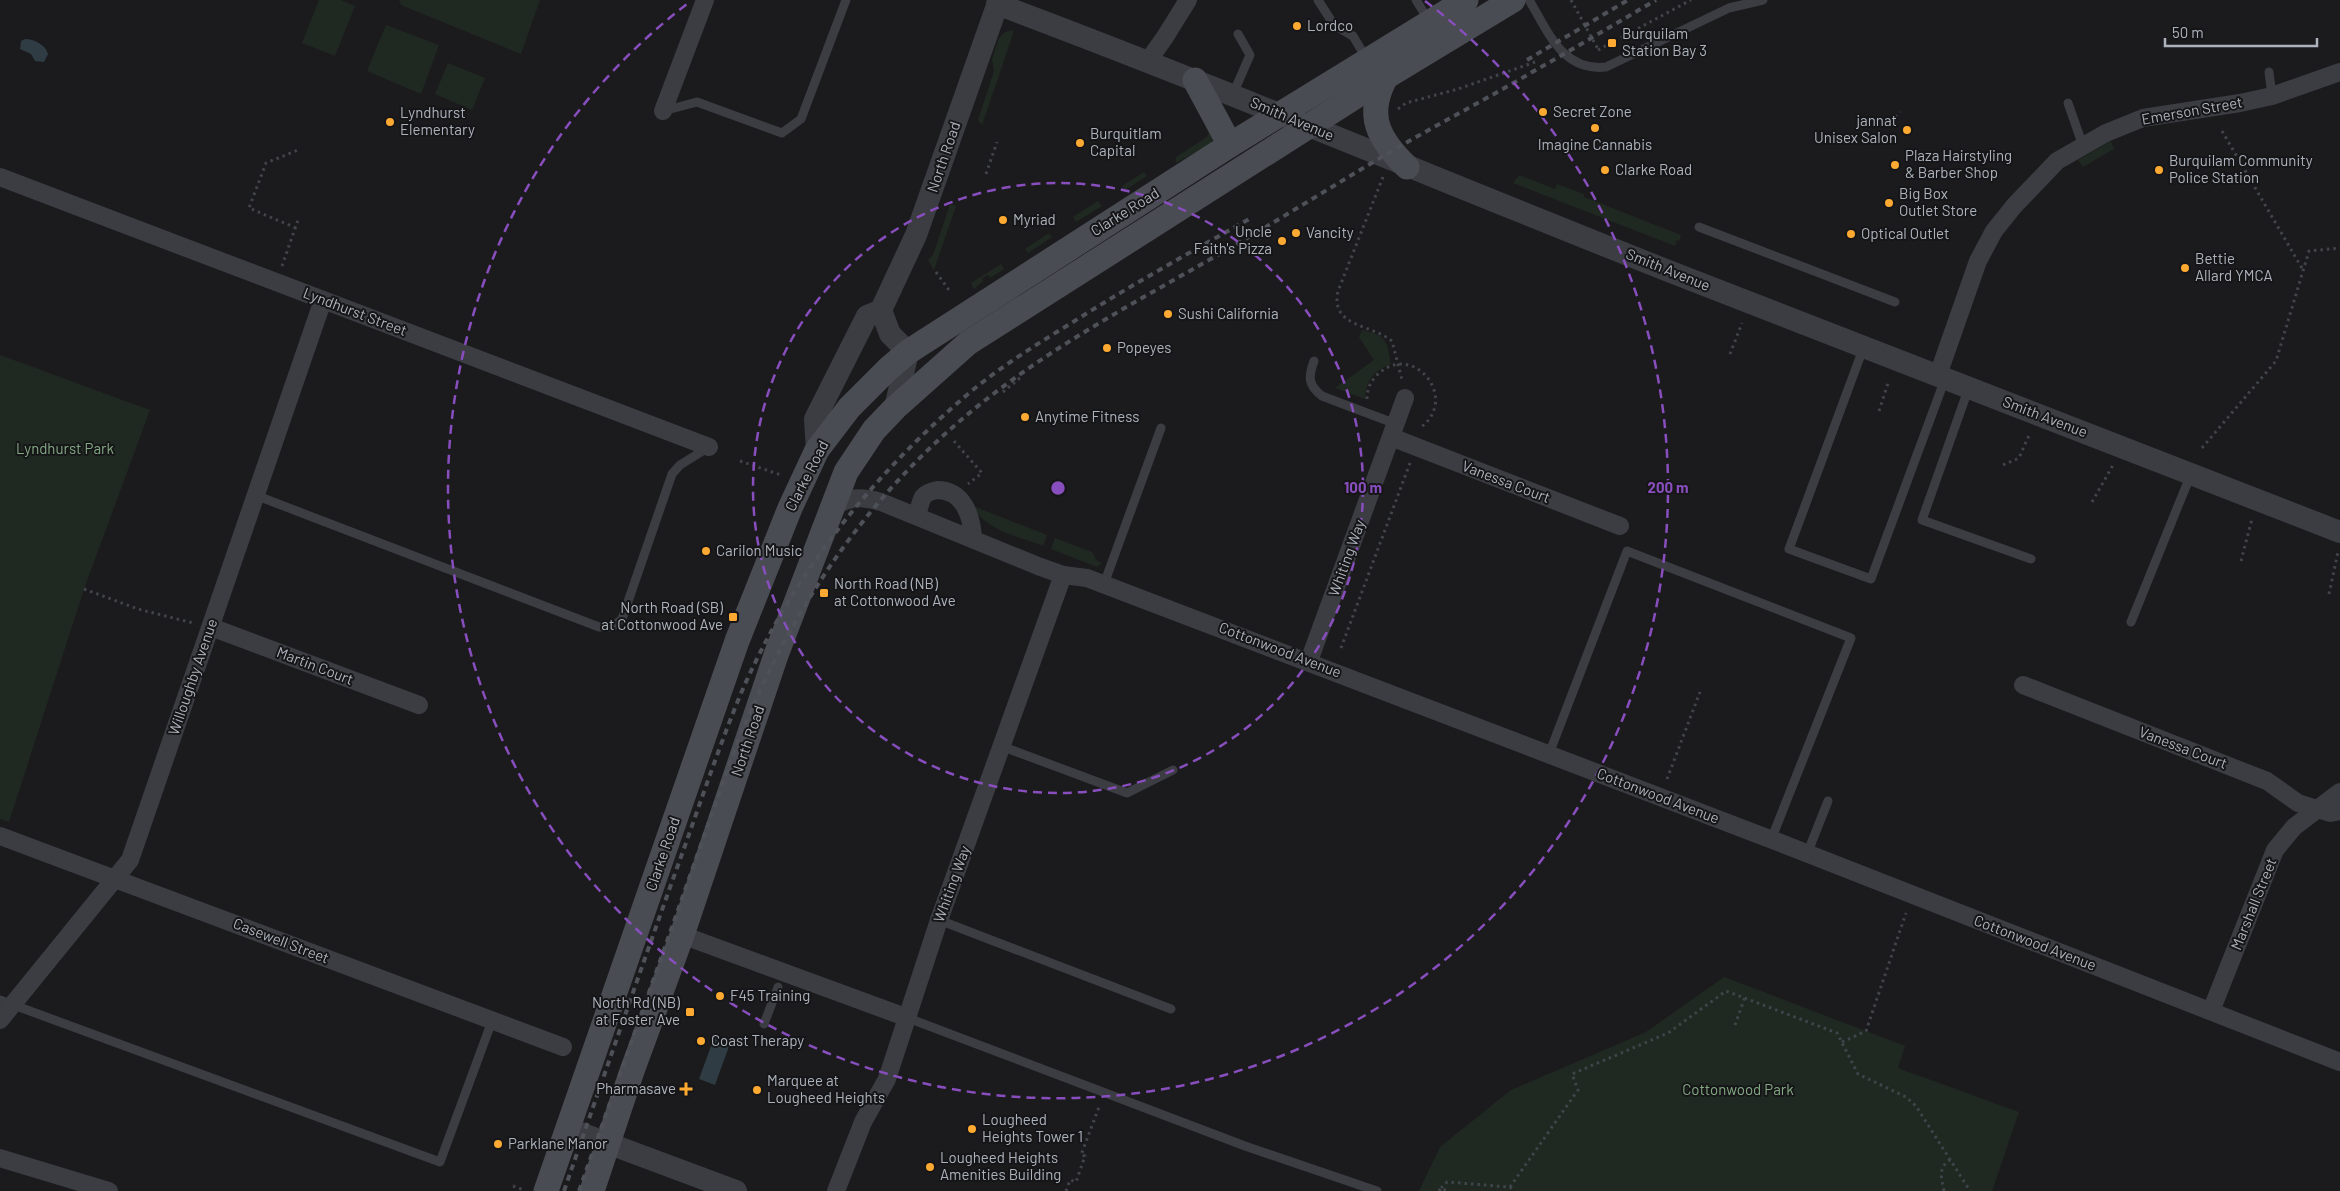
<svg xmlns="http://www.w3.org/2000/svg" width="2340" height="1191" viewBox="0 0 2340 1191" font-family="Barlow,sans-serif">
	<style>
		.green { fill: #202921 }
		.water { fill: #2f3c43 }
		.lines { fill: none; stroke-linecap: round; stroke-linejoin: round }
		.path { stroke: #41444a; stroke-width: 3; stroke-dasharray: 2.5 4; stroke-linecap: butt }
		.service { stroke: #3b3d43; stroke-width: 9 }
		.minor { stroke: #3b3d43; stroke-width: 18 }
		.tertiary { stroke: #3b3d43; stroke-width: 22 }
		.secondary { stroke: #494c53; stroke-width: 25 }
		.rail { stroke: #4e5158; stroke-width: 4; stroke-dasharray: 6 5; stroke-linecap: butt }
		.ring { fill: none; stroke: #884ebe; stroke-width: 2.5; stroke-dasharray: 9 6 }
		.poi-dot { fill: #feaa32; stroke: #161618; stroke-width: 2 }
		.labels { text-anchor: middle; stroke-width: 4; stroke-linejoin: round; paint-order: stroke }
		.poi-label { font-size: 15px; fill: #adb3bd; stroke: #161618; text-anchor: start }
		.street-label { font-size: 15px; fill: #adb3bd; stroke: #161618 }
		.park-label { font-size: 15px; fill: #83a983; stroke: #161618 }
		.centre { fill: #884ebe; stroke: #161618; stroke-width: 2.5 }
		.ring-label { font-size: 15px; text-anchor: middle; font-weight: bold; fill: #884ebe; stroke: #161618; stroke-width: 4; stroke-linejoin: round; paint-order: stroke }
	</style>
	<rect width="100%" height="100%" fill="#1b1b1d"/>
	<g class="green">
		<path d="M319 0H341L355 6 335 56 302 43Z"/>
		<path d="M399 0H540L521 54 401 5Z"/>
		<path d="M386 25 439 45 421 94 367 71Z"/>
		<path d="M1014 30 1010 43 982 125 978 120 994 71 992 59 999 38 1005 32Z"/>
		<path d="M448 63 485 78 472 110 435 94Z"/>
		<path d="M1209 132 1213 137 1211 144 1176 163V157L1207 137Z"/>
		<path d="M2111 141 2114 149 2083 167 2078 160Z"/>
		<path d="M1144 172 1147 176 1125 190 1122 186Z"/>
		<path d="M1519 175 1555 189 1557 184 1584 194V197L1681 235 1679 241 1677 240 1675 246 1513 183Z"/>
		<path d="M1098 201 1102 206 1076 222 1073 217Z"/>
		<path d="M950 204 956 206 934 270 928 260 933 255Z"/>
		<path d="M1049 233 1052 237 1028 253 1025 249Z"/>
		<path d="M1001 264 1004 269 990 278 988 275 982 278 983 281 974 289 971 283Z"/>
		<path d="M1362 330C1387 336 1387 340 1391 364 1375 369 1365 382 1365 399L1335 388 1374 360 1359 337Z"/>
		<path d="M0 355 150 410 84 589 9 822 0 819Z"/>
		<path d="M973 506 1047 535 1043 546C1020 537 984 530 973 506Z"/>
		<path d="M1055 538 1092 552 1097 561 1102 563 1097 567 1051 549Z"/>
		<path d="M1724 977 1905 1046 1898 1068 2019 1112 1992 1191H1419L1440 1147 1511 1090 1646 1032Z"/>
	</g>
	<g class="water">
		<path d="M25 39C34 39 46 45 48 54L44 62 35 61 31 54 20 49 21 41Z"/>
		<path d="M715 1035 731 1041 715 1085 699 1079Z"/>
	</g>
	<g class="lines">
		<g class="path">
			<path d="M1571 0 1599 51"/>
			<path d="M1598 50 1691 0"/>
			<path d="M1398 109 1406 103 1458 89 1538 61"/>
			<path d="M1891 122 1900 112"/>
			<path d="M2222 131 2303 270"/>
			<path d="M986 174 997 142"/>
			<path d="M1383 177 1338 291C1330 327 1371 324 1392 341L1402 380"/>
			<path d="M296 228 249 208 266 163 298 150"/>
			<path d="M282 266 298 220"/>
			<path d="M936 272 949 290"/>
			<path d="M1730 354 1742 323"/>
			<path d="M1003 392 1020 378"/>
			<path d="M1367 399C1367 390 1370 382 1377 375 1412 340 1461 398 1420 428"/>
			<path d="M1879 411 1889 380"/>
			<path d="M954 441 982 473 968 484"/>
			<path d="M2202 448 2276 361 2309 251 2340 248"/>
			<path d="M740 461 781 475"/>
			<path d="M2003 465 2019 458 2030 433"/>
			<path d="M2092 502 2113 465"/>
			<path d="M2241 561 2252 519"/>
			<path d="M84 589 138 609 193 623"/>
			<path d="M2329 594 2338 552"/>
			<path d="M1341 648 1410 463"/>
			<path d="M1667 779 1700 692"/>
			<path d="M1735 1025 1745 997"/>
			<path d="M1842 1042 1866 1031 1906 913"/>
			<path d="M513 1186 524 1190"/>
			<path d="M1510 1187 1578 1090 1572 1074 1668 1033 1726 991 1837 1033 1858 1074 1906 1097 1916 1106 1970 1191"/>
			<path d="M1441 1188 1447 1182 1510 1187 1514 1191"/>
			<path d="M1066 1191 1070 1180 1076 1182 1085 1156 1081 1155 1099 1107"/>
			<path d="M1439 1191 1441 1188 1447 1191"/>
			<path d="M1944 1191C1941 1177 1938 1167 1951 1159"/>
		</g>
		<g class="service">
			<path d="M1318 0 1334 25 1353 36 1366 58"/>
			<path d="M1416 0 1429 21"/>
			<path d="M1529 0C1548 31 1562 72 1606 67L1729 8 1763 0"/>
			<path d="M2269 72 2272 96"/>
			<path d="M1233 94 1250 55 1238 34"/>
			<path d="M2068 103 2083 146"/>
			<path d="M663 111 697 102 782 133 801 119 846 0"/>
			<path d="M1699 227 1895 302"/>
			<path d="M1863 349 1789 549 1871 579 1945 379"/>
			<path d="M1314 361C1308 377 1308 385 1322 396L1396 424"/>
			<path d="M1968 390 1922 520 2031 559"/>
			<path d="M255 495 599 627H612L622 619 672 474 680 465 709 447"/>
			<path d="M1104 584 1161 428"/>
			<path d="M2131 622 2191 474"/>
			<path d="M1001 746 1127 793 1173 770"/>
			<path d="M1549 754 1627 551 1851 638 1771 840"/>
			<path d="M1807 854 1828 801"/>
			<path d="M939 920 1171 1009"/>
			<path d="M0 1000 440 1162 492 1021"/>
			<path d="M908 1018 1245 1146 1377 1191"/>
			<path d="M764 1024 778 987"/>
		</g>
		<g class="minor">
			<path d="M1148 61 1165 37 1188 0"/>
			<path d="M663 111 705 0"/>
			<path d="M0 177 709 447"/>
			<path d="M1938 375 1978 261 1994 231 2014 206 2057 161 2106 133 2143 118 2240 103 2272 96 2340 72"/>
			<path d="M1391 437 1620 526"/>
			<path d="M830 510C848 496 860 496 881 502L1038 566 1063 575 1087 578 1778 842 2340 1062"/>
			<path d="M917 516C919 510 920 502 923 497 926 493 932 491 937 490 964 490 972 517 973 539"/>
			<path d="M211 627 419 705"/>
			<path d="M1309 661 1405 398"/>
			<path d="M2023 685 2267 781 2298 803 2330 813 2340 811"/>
			<path d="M0 836 563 1047"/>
			<path d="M682 935 908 1018"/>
			<path d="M2211 1011 2275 850 2294 827 2340 792"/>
			<path d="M0 1020 130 860 323 300"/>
			<path d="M0 1158 109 1191"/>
			<path d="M836 1191 863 1122 887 1079 939 920 1063 575"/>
		</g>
		<g class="tertiary">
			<path d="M997 4C1224 89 1446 183 1671 272 1893 360 2117 445 2340 532"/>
			<path d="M881 310 890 334 908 352 895 408"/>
			<path d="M817 450 815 419 867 316 881 310 916 235 999 0"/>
			<path d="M567 1128 736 1191"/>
		</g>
		<g class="secondary">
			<path d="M1386 77C1365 115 1378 139 1407 167"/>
			<path d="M1195 80 1230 145"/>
			<path d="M546 1191 737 641 790 508 817 450 849 408 888 369 908 352 1230 145 1466 0"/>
			<path d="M592 1191 632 1071 682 935 776 655 846 472 874 430 895 408 968 343 1386 77 1513 0"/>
		</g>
		<g class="rail">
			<path d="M1527 60 1628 0"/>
			<path d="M564 1191C600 1087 636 983 673 879 695 819 715 757 739 698 788 582 866 482 961 400 995 370 1034 346 1073 322 1131 285 1191 252 1251 218"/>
			<path d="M579 1191 734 751C794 600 876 479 1008 383 1087 325 1175 281 1259 231 1301 206 1343 180 1385 155 1434 126 1485 100 1534 71 1575 48 1615 24 1656 0"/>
		</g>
	</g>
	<g class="ring">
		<circle cx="1058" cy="488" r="305"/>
		<path d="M1425 1A610 610 0 1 1 691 1"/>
	</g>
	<g class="poi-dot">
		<circle cx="1297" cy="26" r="5"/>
		<rect x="1607" y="38" width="10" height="10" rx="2.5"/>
		<circle cx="1543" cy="112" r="5"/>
		<circle cx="390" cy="122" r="5"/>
		<circle cx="1595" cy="128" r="5"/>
		<circle cx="1907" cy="130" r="5"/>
		<circle cx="1080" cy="143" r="5"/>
		<circle cx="1895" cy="165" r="5"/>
		<circle cx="1605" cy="170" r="5"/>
		<circle cx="2159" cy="170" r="5"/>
		<circle cx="1889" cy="203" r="5"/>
		<circle cx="1003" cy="220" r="5"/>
		<circle cx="1296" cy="233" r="5"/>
		<circle cx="1851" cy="234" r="5"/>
		<circle cx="1282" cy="241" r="5"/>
		<circle cx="2185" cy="268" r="5"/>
		<circle cx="1168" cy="314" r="5"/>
		<circle cx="1107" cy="348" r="5"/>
		<circle cx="1025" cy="417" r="5"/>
		<circle cx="706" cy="551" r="5"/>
		<rect x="819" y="588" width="10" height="10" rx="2.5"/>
		<rect x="728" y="612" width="10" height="10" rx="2.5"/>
		<circle cx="720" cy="996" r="5"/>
		<rect x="685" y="1007" width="10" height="10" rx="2.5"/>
		<circle cx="701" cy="1041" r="5"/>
		<path d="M683.5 1081.5h5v5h5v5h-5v5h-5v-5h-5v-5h5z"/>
		<circle cx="757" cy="1090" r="5"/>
		<circle cx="972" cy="1129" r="5"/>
		<circle cx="498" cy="1144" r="5"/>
		<circle cx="930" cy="1167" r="5"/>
	</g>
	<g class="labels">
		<g class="poi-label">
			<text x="1307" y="31">Lordco</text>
			<text x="1622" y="39">Burquilam<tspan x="1622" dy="17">Station Bay 3</tspan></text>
			<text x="1553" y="117">Secret Zone</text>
			<text x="400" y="118">Lyndhurst<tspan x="400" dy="17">Elementary</tspan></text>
			<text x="1897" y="126" text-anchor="end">jannat<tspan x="1897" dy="17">Unisex Salon</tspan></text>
			<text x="1090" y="139">Burquitlam<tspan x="1090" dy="17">Capital</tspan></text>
			<text x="1595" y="150" text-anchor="middle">Imagine Cannabis</text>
			<text x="1905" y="161">Plaza Hairstyling<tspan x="1905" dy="17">&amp; Barber Shop</tspan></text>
			<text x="2169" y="166">Burquilam Community<tspan x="2169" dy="17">Police Station</tspan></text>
			<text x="1615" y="175">Clarke Road</text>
			<text x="1899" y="199">Big Box<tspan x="1899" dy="17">Outlet Store</tspan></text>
			<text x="1013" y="225">Myriad</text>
			<text x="1272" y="237" text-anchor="end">Uncle<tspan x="1272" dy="17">Faith's Pizza</tspan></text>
			<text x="1306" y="238">Vancity</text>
			<text x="1861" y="239">Optical Outlet</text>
			<text x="2195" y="264">Bettie<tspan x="2195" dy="17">Allard YMCA</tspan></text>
			<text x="1178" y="319">Sushi California</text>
			<text x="1117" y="353">Popeyes</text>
			<text x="1035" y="422">Anytime Fitness</text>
			<text x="716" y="556">Carilon Music</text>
			<text x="834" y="589">North Road (NB)<tspan x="834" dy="17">at Cottonwood Ave</tspan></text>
			<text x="723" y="613" text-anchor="end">North Road (SB)<tspan x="723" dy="17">at Cottonwood Ave</tspan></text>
			<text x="730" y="1001">F45 Training</text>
			<text x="680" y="1008" text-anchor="end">North Rd (NB)<tspan x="680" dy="17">at Foster Ave</tspan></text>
			<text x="711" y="1046">Coast Therapy</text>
			<text x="767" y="1086">Marquee at<tspan x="767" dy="17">Lougheed Heights</tspan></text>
			<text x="676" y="1094" text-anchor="end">Pharmasave</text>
			<text x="982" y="1125">Lougheed<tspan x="982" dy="17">Heights Tower 1</tspan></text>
			<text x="508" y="1149">Parklane Manor</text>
			<text x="940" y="1163">Lougheed Heights<tspan x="940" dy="17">Amenities Building</tspan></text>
		</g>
		<g class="street-label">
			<text transform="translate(2192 111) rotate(-10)" y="5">Emerson Street</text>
			<text transform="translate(1292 119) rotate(23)" y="5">Smith Avenue</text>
			<text transform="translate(944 157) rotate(-71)" y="5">North Road</text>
			<text transform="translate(1125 212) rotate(-32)" y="5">Clarke Road</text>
			<text transform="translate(1668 270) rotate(22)" y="5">Smith Avenue</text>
			<text transform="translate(355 312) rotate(21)" y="5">Lyndhurst Street</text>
			<text transform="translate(2045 417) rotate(21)" y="5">Smith Avenue</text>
			<text transform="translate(807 476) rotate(-63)" y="5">Clarke Road</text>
			<text transform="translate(1506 482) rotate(21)" y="5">Vanessa Court</text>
			<text transform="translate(1347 558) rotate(-70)" y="5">Whiting Way</text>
			<text transform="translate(1280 650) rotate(21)" y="5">Cottonwood Avenue</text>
			<text transform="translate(315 666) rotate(21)" y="5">Martin Court</text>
			<text transform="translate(193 677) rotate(-71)" y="5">Willoughby Avenue</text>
			<text transform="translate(748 741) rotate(-71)" y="5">North Road</text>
			<text transform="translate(2183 748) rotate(21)" y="5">Vanessa Court</text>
			<text transform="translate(1658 796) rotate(21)" y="5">Cottonwood Avenue</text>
			<text transform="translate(663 854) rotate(-71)" y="5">Clarke Road</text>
			<text transform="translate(952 884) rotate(-70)" y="5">Whiting Way</text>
			<text transform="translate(2254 904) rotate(-68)" y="5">Marshall Street</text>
			<text transform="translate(281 941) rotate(21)" y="5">Casewell Street</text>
			<text transform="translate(2035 943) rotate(21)" y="5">Cottonwood Avenue</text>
		</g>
		<g class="park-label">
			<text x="65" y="454">Lyndhurst Park</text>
			<text x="1738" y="1095">Cottonwood Park</text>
		</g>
	</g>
	<circle cx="1058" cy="488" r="8" class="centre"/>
	<g class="ring-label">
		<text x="1363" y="493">100 m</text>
		<text x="1668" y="493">200 m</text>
	</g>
	<path d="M2165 38v8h152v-8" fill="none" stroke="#adb3bd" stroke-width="2.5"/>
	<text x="2172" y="38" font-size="15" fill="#adb3bd" stroke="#161618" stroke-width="4" paint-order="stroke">50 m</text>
</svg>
